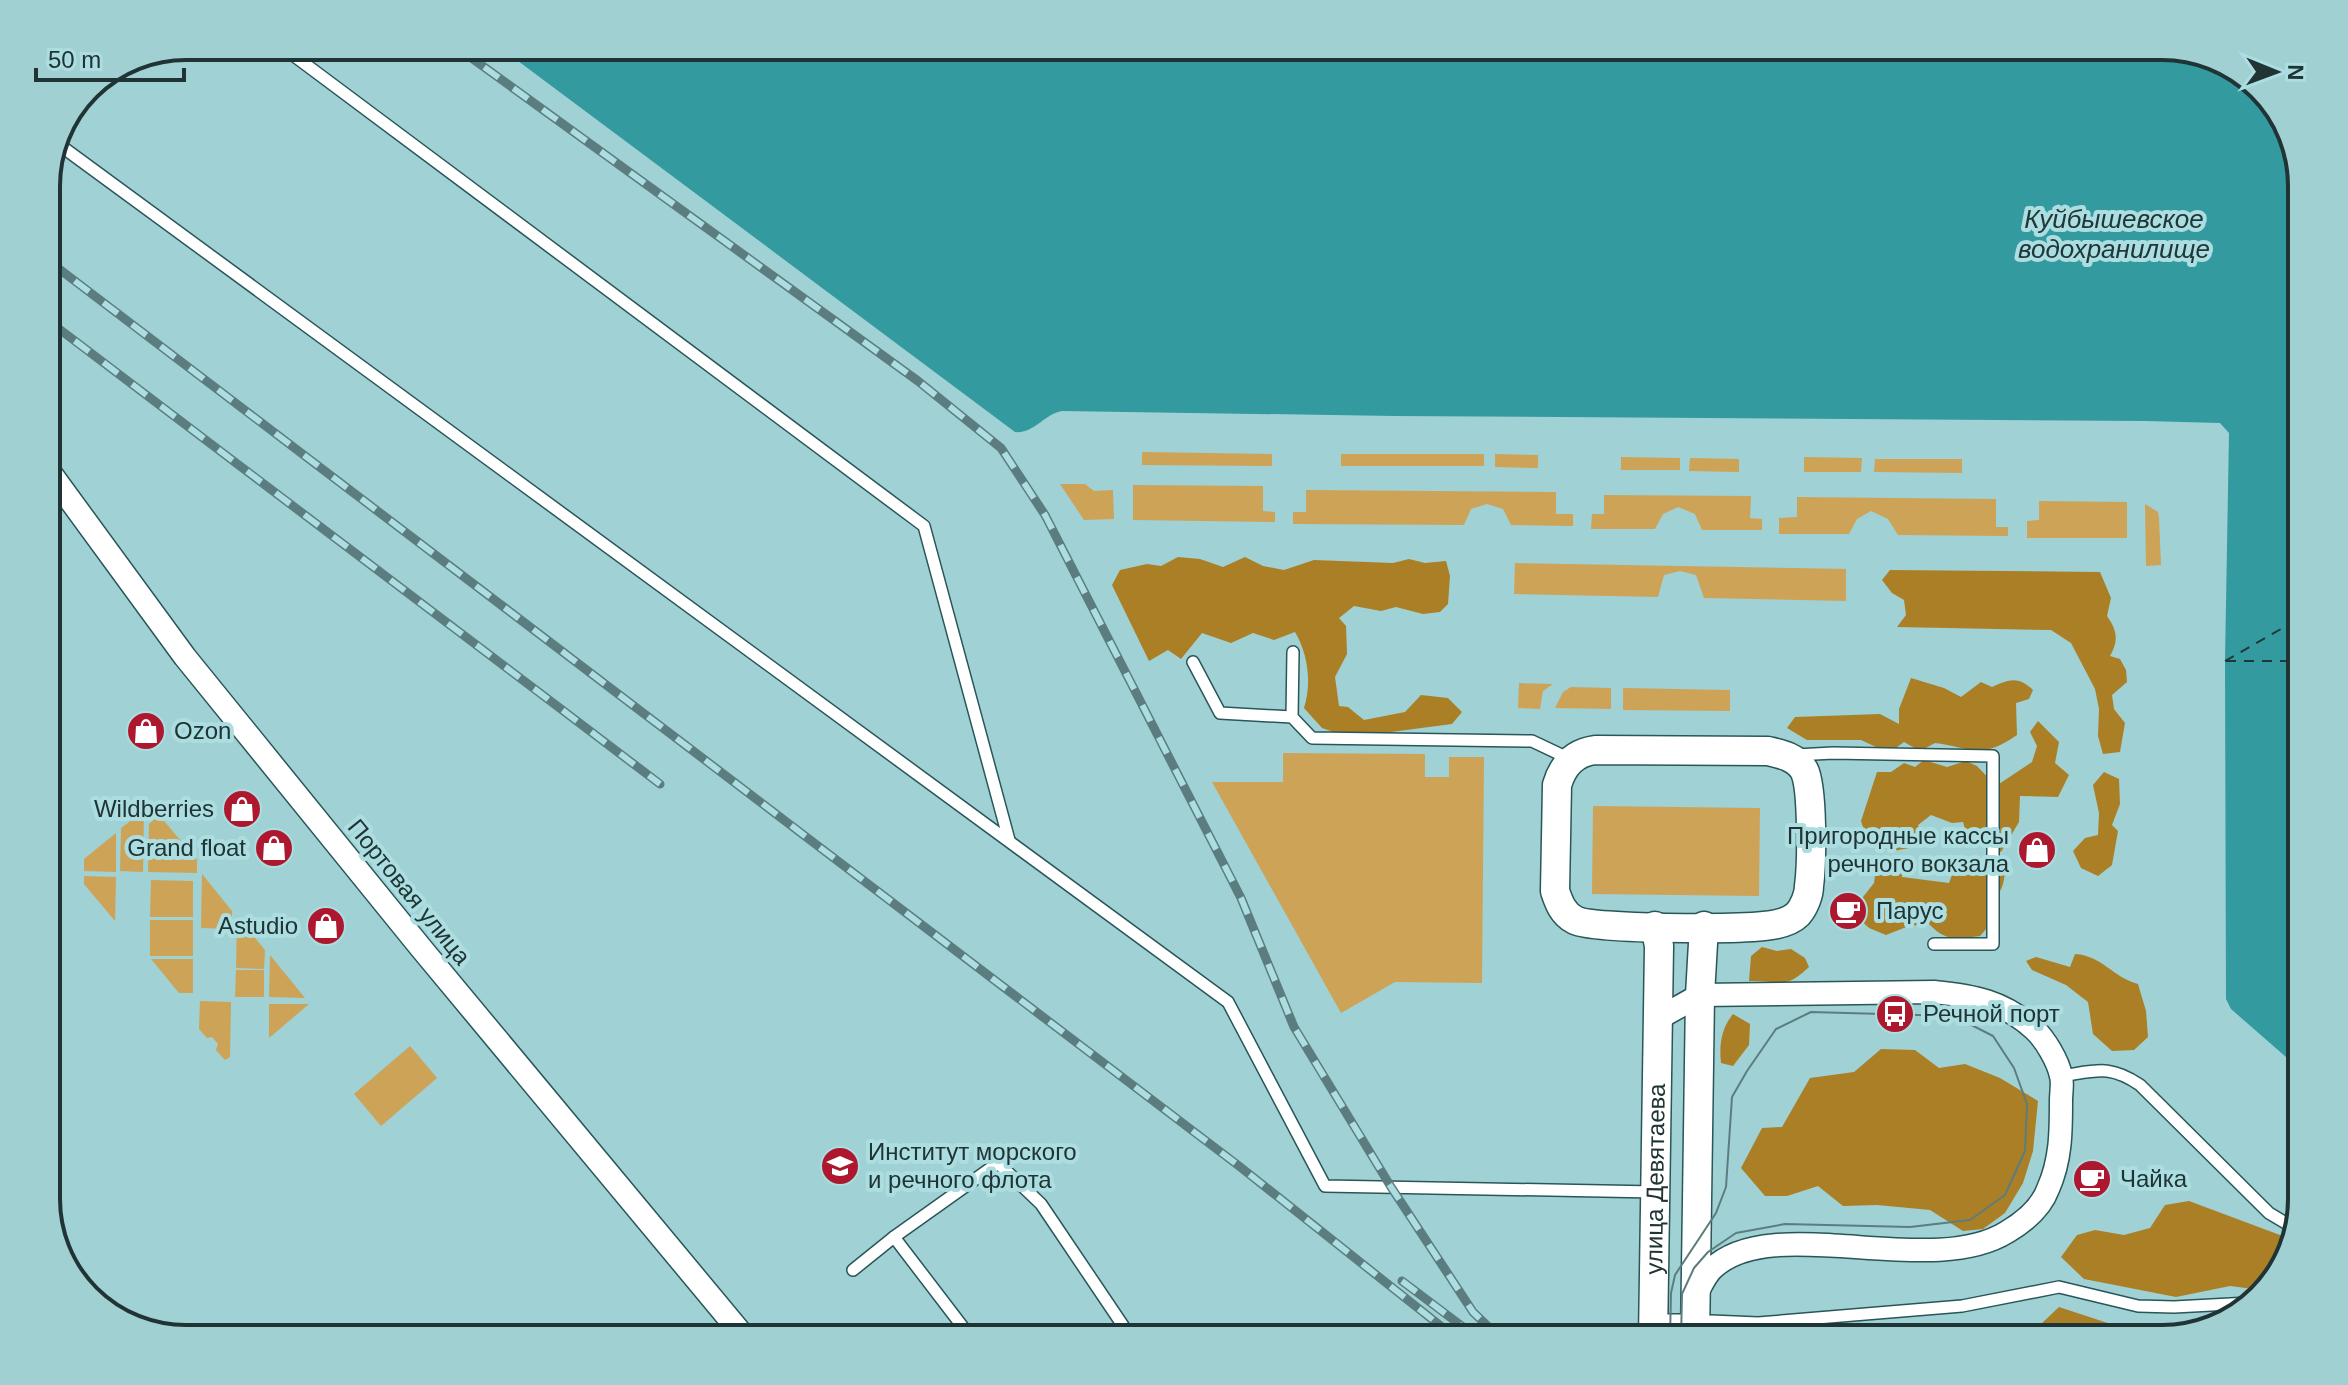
<svg xmlns="http://www.w3.org/2000/svg" width="2348" height="1385" viewBox="0 0 2348 1385" font-family="Helvetica,sans-serif">
	<style>
		.green { fill: #cda357 }
		.forest { fill: #ab7f25 }
		.water { fill: #339aa0 }
		.lines { fill: none; stroke-linecap: round; stroke-linejoin: round }
		.ferry { stroke: #203739; stroke-width: 2; stroke-dasharray: 10 8; stroke-linecap: butt }
		.service-casing { stroke: #285659; stroke-width: 14 }
		.minor-casing { stroke: #285659; stroke-width: 25 }
		.tertiary-casing { stroke: #285659; stroke-width: 31 }
		.service { stroke: #fff; stroke-width: 11 }
		.minor { stroke: #fff; stroke-width: 22 }
		.tertiary { stroke: #fff; stroke-width: 28 }
		.tram { stroke: #5c7d7f; stroke-width: 2 }
		.rail-casing { stroke: #5c7d7f; stroke-width: 9 }
		.rail { stroke: #acdee1; stroke-width: 6; stroke-dasharray: 18; stroke-linecap: butt }
		.labels { text-anchor: middle; stroke-width: 8; stroke-linejoin: round; paint-order: stroke }
		.poi-label { font-size: 24px; fill: #203435; stroke: #acdee1; text-anchor: start }
		.street-label { font-size: 24px; fill: #203435; stroke: #acdee1 }
		.water-label { font-size: 26px; font-style: italic; fill: #203739; stroke: #acdee1 }
		.rim { fill: none; stroke: #203435; stroke-width: 4 }
	</style>
	<rect width="100%" height="100%" fill="#a0d1d4"/>
	<g class="green">
		<path d="M1142 452 1272 454V466L1142 465Z"/>
		<rect x="1341" y="454" width="143" height="12"/>
		<path d="M1495 454 1538 455V468L1495 467Z"/>
		<path d="M1621 457 1680 458V470H1621Z"/>
		<path d="M1804 457 1862 458 1861 472H1804Z"/>
		<path d="M1690 458 1739 459V472L1689 471Z"/>
		<path d="M1875 459H1962V473L1874 472Z"/>
		<path d="M1060 484H1085L1094 491 1113 490 1114 519 1084 520Z"/>
		<path d="M1133 485 1263 486V511L1275 512V522L1133 520Z"/>
		<path d="M1306 490 1556 492V514H1573V526L1511 525 1503 509 1487 504 1471 509 1464 525 1293 524V512H1306Z"/>
		<path d="M1604 495 1751 496 1750 518 1762 519V530H1702L1695 514 1678 507 1663 514 1655 529H1591L1592 514H1604Z"/>
		<path d="M1797 497 1996 499V527H2008V536L1898 535 1888 519 1871 511 1857 519 1849 534H1779V518L1797 517Z"/>
		<path d="M2039 501 2127 502V538H2027V521L2039 520Z"/>
		<path d="M2145 504 2158 512 2159 518 2161 565 2146 566Z"/>
		<path d="M1515 563 1846 569V601L1704 598 1696 575 1680 571 1664 575 1658 597 1514 594Z"/>
		<path d="M1519 683 1553 684 1543 691 1540 709 1518 708Z"/>
		<path d="M1571 687 1611 688V709L1555 708 1563 692Z"/>
		<path d="M1623 688 1730 690V711L1623 710Z"/>
		<path d="M1283 753 1425 754V777H1449V757H1484L1482 983 1395 982 1341 1013 1212 782H1283Z"/>
		<path d="M1593 806 1760 808 1759 896 1592 894Z"/>
		<path d="M144 811 143 872 120 871 121 828Z"/>
		<path d="M159 815 197 860V873L148 872 149 824Z"/>
		<path d="M116 833V872L84 871V859Z"/>
		<path d="M202 874 232 911V929L201 928Z"/>
		<path d="M84 876 116 877 115 921 84 884Z"/>
		<path d="M151 880 193 881V917H150Z"/>
		<path d="M237 916 265 950 264 969 236 968Z"/>
		<rect x="150" y="920" width="43" height="36"/>
		<path d="M270 955 305 998 269 997Z"/>
		<path d="M151 959H193V993H179Z"/>
		<path d="M236 970H264V997H235Z"/>
		<path d="M200 1001 231 1002 230 1057 225 1060 216 1050 218 1044 212 1037 207 1038 199 1029Z"/>
		<path d="M269 1004H309L269 1038Z"/>
		<path d="M410 1046 437 1078 381 1126 354 1094Z"/>
	</g>
	<g class="forest">
		<path d="M1178 557 1200 559 1223 567 1245 557 1263 566 1284 570 1314 560 1393 563 1409 559 1425 563 1446 561 1450 576 1448 604 1440 612 1423 614 1396 607 1381 611 1354 606 1339 618 1346 626 1347 654 1335 677 1339 706 1348 707 1364 720 1405 712 1421 695 1448 698 1462 712 1452 724 1391 732H1358L1342 735 1322 728 1304 708C1312 683 1308 654 1295 632L1274 640 1253 633 1231 643 1202 633 1181 659 1168 650 1149 661 1112 585 1120 570 1147 564 1161 566Z"/>
		<path d="M1890 570 2100 572 2111 598 2107 616C2117 630 2119 641 2110 656L2120 659 2126 670 2127 682 2112 695 2114 709 2125 723 2120 752 2103 754 2098 736 2099 709 2095 689 2071 643 2051 630 1897 627 1906 615 1904 600 1892 593 1882 580Z"/>
		<path d="M1911 678 1944 688 1961 697 1981 682 1992 687C2010 679 2018 676 2033 690L2029 699 2016 703 2017 735C1981 760 1973 748 1935 743L1920 751 1904 742 1889 753 1861 740H1807L1787 728 1795 717 1880 714 1899 724V709Z"/>
		<path d="M2038 721 2059 742 2055 763 2069 775 2058 797 2020 796 2019 822 2001 852 1968 839 1963 822 1952 823 1931 815 1918 825 1921 839 1909 848 1888 852 1884 845 1866 836 1861 821 1877 772H1891L1904 763 1915 767 1924 760 1947 767 1966 761 1977 766 1996 786 2032 762 2037 746 2030 732Z"/>
		<path d="M2104 772 2119 779 2120 804 2112 825 2118 831 2112 865 2098 876 2081 868 2073 851 2085 838 2098 835 2099 813 2093 785Z"/>
		<path d="M1986 857 2005 864C2005 881 2003 896 1986 903L1994 920 1980 936C1957 939 1946 942 1929 924L1909 926 1886 935 1869 928 1855 915 1863 897 1874 883 1877 861H1902V877L1949 883 1958 859 1969 861Z"/>
		<path d="M1762 947 1777 951 1791 949 1805 958 1809 967C1784 991 1780 980 1749 981L1751 956Z"/>
		<path d="M2075 954C2103 956 2112 977 2138 984L2146 1011 2148 1037 2134 1050 2112 1051 2093 1034 2088 1002 2066 985 2032 970 2026 961 2036 957 2070 967Z"/>
		<path d="M1733 1014 1750 1024 1749 1045 1733 1066 1721 1063C1719 1045 1721 1029 1733 1014Z"/>
		<path d="M1881 1049 1915 1050 1939 1068 1965 1064 2000 1078 2038 1101 2033 1151 2023 1183 2005 1213 1983 1229 1963 1231 1930 1210 1877 1205 1843 1206 1818 1186 1787 1196H1765L1741 1168 1762 1128 1782 1127 1810 1078 1854 1072Z"/>
		<path d="M2189 1201 2291 1239 2283 1269 2261 1290 2230 1286 2176 1297 2084 1279 2061 1257 2077 1235 2095 1230 2124 1235 2150 1228 2165 1205Z"/>
		<path d="M2059 1307 2132 1331 2224 1322 2162 1339H2025Z"/>
	</g>
	<path class="water" d="M498 46H2161L2232 65 2283 116 2302 178V1071L2231 1009 2226 999 2225 661 2229 433 2220 423 2145 421 1395 416 1062 411C1044 414 1034 434 1015 432Z"/>
	<g class="lines">
		<g class="ferry">
			<path d="M2225 661 2302 617"/>
			<path d="M2226 661H2302"/>
		</g>
		<defs>
			<g id="service">
				<path d="M281 46 924 526 1009 840"/>
				<path d="M61 146 1228 1002 1325 1186 1655 1192"/>
				<path d="M1193 662 1220 713 1292 717 1312 738 1532 741 1570 759"/>
				<path d="M1292 717 1293 652"/>
				<path d="M1796 755 1833 753 1993 756V944H1934"/>
				<path d="M2061 1076C2096 1071 2109 1064 2140 1085L2269 1213 2294 1228"/>
				<path d="M894 1237 972 1339"/>
				<path d="M853 1270 894 1237 998 1163 1041 1204 1132 1339"/>
				<path d="M1653 1320H1696"/>
				<path d="M1711 1321 1758 1323 1962 1306 2059 1287 2138 1306 2174 1307 2249 1303"/>
				<path d="M1713 1322 1734 1339"/>
			</g>
			<g id="minor">
				<path d="M46 467 185 657 421 948 746 1339"/>
				<path d="M1659 1018 1700 995 1934 992C1974 996 2003 1001 2034 1029 2045 1039 2058 1061 2061 1076 2063 1083 2061 1093 2061 1100 2061 1132 2061 1160 2048 1189 2041 1208 2024 1222 2007 1232 1930 1280 1771 1211 1712 1269 1705 1276 1701 1286 1696 1295"/>
			</g>
			<g id="tertiary">
				<path d="M1595 750 1768 751C1781 754 1796 757 1804 770 1813 787 1812 864 1809 886 1809 895 1804 907 1798 914 1790 922 1775 925 1764 926 1737 929 1593 930 1575 920 1563 914 1559 903 1555 891L1557 785C1563 765 1574 753 1595 750Z"/>
				<path id="s1" d="M1653 1339 1659 946 1655 926"/>
				<path d="M1695 1339 1700 995 1704 926"/>
			</g>
		</defs>
		<use href="#service" class="service-casing"/>
		<use href="#minor" class="minor-casing"/>
		<use href="#tertiary" class="tertiary-casing"/>
		<use href="#service" class="service"/>
		<use href="#minor" class="minor"/>
		<use href="#tertiary" class="tertiary"/>
		<path class="tram" d="M1670 1339 1671 1293 1675 1275 1716 1213 1726 1187 1732 1097 1747 1071 1776 1029 1811 1012 1954 1016 1993 1036 2014 1068 2027 1104 2025 1151 2005 1195 1970 1220 1910 1227 1785 1224 1736 1233 1708 1252 1694 1268 1682 1294 1681 1339"/>
		<defs>
			<g id="rail">
				<path d="M455 46 918 381 1001 448 1045 515 1241 898 1294 1027 1391 1187 1473 1312 1501 1339"/>
				<path d="M46 259 1239 1166 1457 1339"/>
				<path d="M46 319 660 784"/>
				<path d="M46 412 52 421"/>
				<path d="M1402 1281 1479 1339"/>
			</g>
		</defs>
		<use href="#rail" class="rail-casing"/>
		<use href="#rail" class="rail"/>
	</g>
	<defs>
		<symbol id="shop-disc" viewBox="-11 -11 22 22"><circle r="9.5" fill="#ad182e" stroke="#acdee1"/><path d="M-5-2.5h2.3a2.7 3.5 0 0 1 5.4 0H5L5.5 6h-11ZM-1.5-2.5h3a1.5 2.3 0 0 0-3 0Z" fill="#fff"/></symbol>
		<symbol id="cafe-disc" viewBox="-11 -11 22 22"><circle r="9.5" fill="#ad182e" stroke="#acdee1"/><path d="M-5.5-4.5H6V0H3Q3 3.5 0 3.5H-2.5Q-5.5 3.5-5.5 0ZM3-3.2v2h1.7v-2ZM-6 4.5H4V6H-6Z" fill="#fff"/></symbol>
		<symbol id="bus-disc" viewBox="-11 -11 22 22"><circle r="9.5" fill="#ad182e" stroke="#acdee1"/><path d="M-5-6H5V4H4V6H2V4H-2V6H-4V4H-5ZM-3.5-4V0h7V-4ZM-3.5 1.2v1.5H-2V1.2ZM2 1.2v1.5H3.5V1.2Z" fill="#fff"/></symbol>
		<symbol id="university-disc" viewBox="-11 -11 22 22"><circle r="9.5" fill="#ad182e" stroke="#acdee1"/><path d="M0-5L7-2L0 1L-7-2ZM-4 1L0 2.5L4 1V4Q0 6-4 4Z" fill="#fff"/></symbol>
	</defs>
	<g fill-rule="evenodd">
		<use href="#shop-disc" x="124" y="709" width="44" height="44"/>
		<use href="#shop-disc" x="220" y="787" width="44" height="44"/>
		<use href="#shop-disc" x="252" y="826" width="44" height="44"/>
		<use href="#shop-disc" x="2015" y="828" width="44" height="44"/>
		<use href="#cafe-disc" x="1826" y="889" width="44" height="44"/>
		<use href="#shop-disc" x="304" y="904" width="44" height="44"/>
		<use href="#bus-disc" x="1873" y="992" width="44" height="44"/>
		<use href="#university-disc" x="818" y="1144" width="44" height="44"/>
		<use href="#cafe-disc" x="2070" y="1157" width="44" height="44"/>
	</g>
	<g class="labels">
		<g class="poi-label">
			<text x="174" y="739">Ozon</text>
			<text x="214" y="817" text-anchor="end">Wildberries</text>
			<text x="2009" y="844" text-anchor="end">Пригородные кассы<tspan x="2009" dy="28">речного вокзала</tspan></text>
			<text x="246" y="856" text-anchor="end">Grand float</text>
			<text x="1876" y="919">Парус</text>
			<text x="298" y="934" text-anchor="end">Astudio</text>
			<text x="1923" y="1022">Речной порт</text>
			<text x="868" y="1160">Институт морского<tspan x="868" dy="28">и речного флота</tspan></text>
			<text x="2120" y="1187">Чайка</text>
		</g>
		<g class="street-label">
			<text transform="translate(409 892) rotate(51)" y="8">Портовая улица</text>
			<text dy="8" stroke="none"><textPath href="#s1" startOffset="160">улица Девятаева</textPath></text>
		</g>
		<g class="water-label">
			<text x="2114" y="228">Куйбышевское<tspan x="2114" dy="30">водохранилище</tspan></text>
		</g>
	</g>
	<path d="M0 0H2348V1385H0ZM186 60H2162A126 126 0 0 1 2288 186V1199A126 126 0 0 1 2162 1325H186A126 126 0 0 1 60 1199V186A126 126 0 0 1 186 60Z" fill="#a1d0d3" fill-rule="evenodd"/>
	<path class="rim" d="M186 60H2162A126 126 0 0 1 2288 186V1199A126 126 0 0 1 2162 1325H186A126 126 0 0 1 60 1199V186A126 126 0 0 1 186 60Z"/>
	<g transform="translate(2276 72) rotate(91)" stroke="#acdee1" stroke-width="6" paint-order="stroke">
	<path d="M0-6L14 30L0 20L-14 30Z" fill="#203435"/>
	<text y="-12" font-size="22" font-weight="bold" text-anchor="middle" fill="#203435">N</text>
	</g>
	<path d="M36 68v12h148v-12" fill="none" stroke="#203435" stroke-width="4"/>
	<text x="48" y="68" font-size="24" fill="#203435" stroke="#acdee1" stroke-width="6" paint-order="stroke">50 m</text>
</svg>
